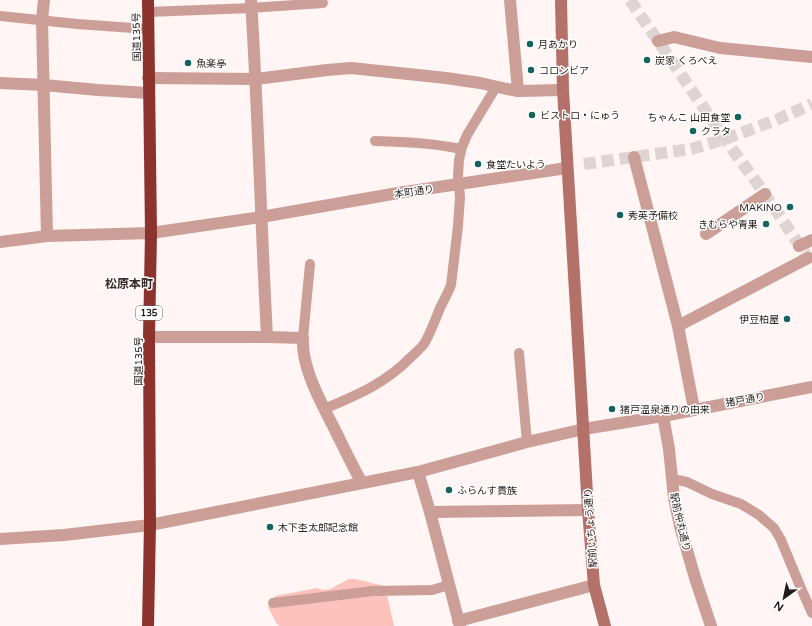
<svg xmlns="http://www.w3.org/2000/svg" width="812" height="626" viewBox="0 0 812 626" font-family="'Varela Round','Noto Sans JP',sans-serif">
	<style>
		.green { fill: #fdc2bb }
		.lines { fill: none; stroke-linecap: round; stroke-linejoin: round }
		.street-tunnel { stroke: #ddd4d3; stroke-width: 12; stroke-dasharray: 12 6; stroke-linecap: butt }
		.lane { stroke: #cc9e98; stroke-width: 10 }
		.street { stroke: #cc9e98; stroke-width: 12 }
		.secondary { stroke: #b3716a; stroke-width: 12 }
		.highway { stroke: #8d332e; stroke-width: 12 }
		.poi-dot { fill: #15635f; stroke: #fff; stroke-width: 1.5 }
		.labels { text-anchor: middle; stroke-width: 3; stroke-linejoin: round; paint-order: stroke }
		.shield { fill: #fff; stroke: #645f5f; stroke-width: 1 }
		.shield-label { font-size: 9px; font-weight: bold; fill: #221b1a }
		.street-label { font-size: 10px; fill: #221b1a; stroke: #fff }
		.poi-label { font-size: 10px; fill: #221b1a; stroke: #fff; text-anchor: start }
		.quarter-label { font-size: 12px; font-weight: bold; fill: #392a28; stroke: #fff }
	</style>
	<rect width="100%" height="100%" fill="#fef5f4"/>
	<path class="green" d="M349 579H355L385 586 394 626H280L277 624 268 607 275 596 317 588 323 590 330 589Z"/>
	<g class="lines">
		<g class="street-tunnel">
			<path d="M630 0 725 139 765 194 812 264"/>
			<path d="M584 164 691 149 725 139 776 120 812 104"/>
		</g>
		<g class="lane">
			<path d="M148 12 252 8 323 3"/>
			<path d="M0 16 77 24 147 29"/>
			<path d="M375 141C405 142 432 143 461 149"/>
			<path d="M303 338 310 264"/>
			<path d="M519 353 527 442"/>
			<path d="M324 409C357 395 386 383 411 357 415 353 420 349 424 344 431 332 435 320 440 308 444 300 448 293 451 285L458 226 460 197 458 176 459 160 462 147 467 135 496 87"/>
			<path d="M672 479 687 482 712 494 741 504 759 515 774 528 781 540 800 586 812 613"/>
			<path d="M273 603 373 591 432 590 449 585"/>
		</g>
		<g class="street">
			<path d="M44 0 42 20 47 236"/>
			<path d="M251 0C258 112 261 225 267 337L303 338C301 367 321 402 334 428 343 446 352 465 362 483"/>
			<path d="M510 0 518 91"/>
			<path d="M658 41 674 37 720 48 812 57"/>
			<path d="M148 78 256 79 327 70 351 68 446 78 480 83 507 89 518 91 563 90"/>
			<path d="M0 83 44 85 98 90 149 93"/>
			<path d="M634 157 678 326 694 409"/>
			<path d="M706 234 765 194"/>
			<path d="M0 242 47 236 151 233 261 217 398 193 567 168"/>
			<path d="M799 246 812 240"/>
			<path d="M678 326 808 258"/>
			<path d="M149 337H267"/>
			<path d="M663 416 669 449 674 498 680 526 695 578 711 626"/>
			<path d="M418 472 430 512 460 626"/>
			<path d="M430 512 588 510"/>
			<path d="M0 539 64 535 150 525 418 472 527 442 584 429 663 416 812 387"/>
			<path d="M458 621 594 585"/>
		</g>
		<path class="secondary" d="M561 0 563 90 588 510 594 585 605 626"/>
		<path class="highway" d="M148 0 151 233 149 337 150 525 148 626"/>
	</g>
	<g class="poi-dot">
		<circle cx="530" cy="44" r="4"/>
		<circle cx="647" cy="60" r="4"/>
		<circle cx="188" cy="63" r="4"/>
		<circle cx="531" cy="70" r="4"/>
		<circle cx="532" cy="115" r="4"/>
		<circle cx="738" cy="117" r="4"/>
		<circle cx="693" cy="131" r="4"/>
		<circle cx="478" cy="164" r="4"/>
		<circle cx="790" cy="207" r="4"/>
		<circle cx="620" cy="215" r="4"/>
		<circle cx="766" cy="224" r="4"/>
		<circle cx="787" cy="319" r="4"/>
		<circle cx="612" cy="409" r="4"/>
		<circle cx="449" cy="490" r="4"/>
		<circle cx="270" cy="527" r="4"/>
	</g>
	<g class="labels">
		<rect class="shield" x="136" y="306" width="26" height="14" rx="3"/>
		<g class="shield-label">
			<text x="149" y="316">135</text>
		</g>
		<g class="street-label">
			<text transform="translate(136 37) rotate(-91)" y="4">国道135号</text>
			<text transform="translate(414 191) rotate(-9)" y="4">本町通り</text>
			<text transform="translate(138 361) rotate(-90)" y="4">国道135号</text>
			<text transform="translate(745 399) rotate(-10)" y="4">猪戸通り</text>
			<text transform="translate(681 522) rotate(77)" y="4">駅前仲丸通り</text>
			<text transform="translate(590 528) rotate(-94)" y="4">駅前いちょう通り</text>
		</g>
		<g class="poi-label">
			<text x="538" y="48">月あかり</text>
			<text x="655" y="64">炭家 くろべえ</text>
			<text x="196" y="67">魚楽亭</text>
			<text x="539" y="74">コロンビア</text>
			<text x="540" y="119">ビストロ・にゅう</text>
			<text x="730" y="121" text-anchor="end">ちゃんこ 山田食堂</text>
			<text x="701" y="135">クラタ</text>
			<text x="486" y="168">食堂たいよう</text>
			<text x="782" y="211" text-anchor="end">MAKINO</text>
			<text x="628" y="219">秀英予備校</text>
			<text x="758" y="228" text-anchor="end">きむらや青果</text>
			<text x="779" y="323" text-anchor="end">伊豆柏屋</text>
			<text x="620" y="413">猪戸温泉通りの由来</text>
			<text x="457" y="494">ふらんす貴族</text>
			<text x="278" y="531">木下杢太郎記念館</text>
		</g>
		<g class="quarter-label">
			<text x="129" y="288">松原本町</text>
		</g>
	</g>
	<g transform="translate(784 598) rotate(213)" stroke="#ffffff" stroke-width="3" paint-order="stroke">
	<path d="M0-3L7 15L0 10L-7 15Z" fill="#221b1a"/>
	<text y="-6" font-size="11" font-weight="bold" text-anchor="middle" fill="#221b1a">N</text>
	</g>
</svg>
